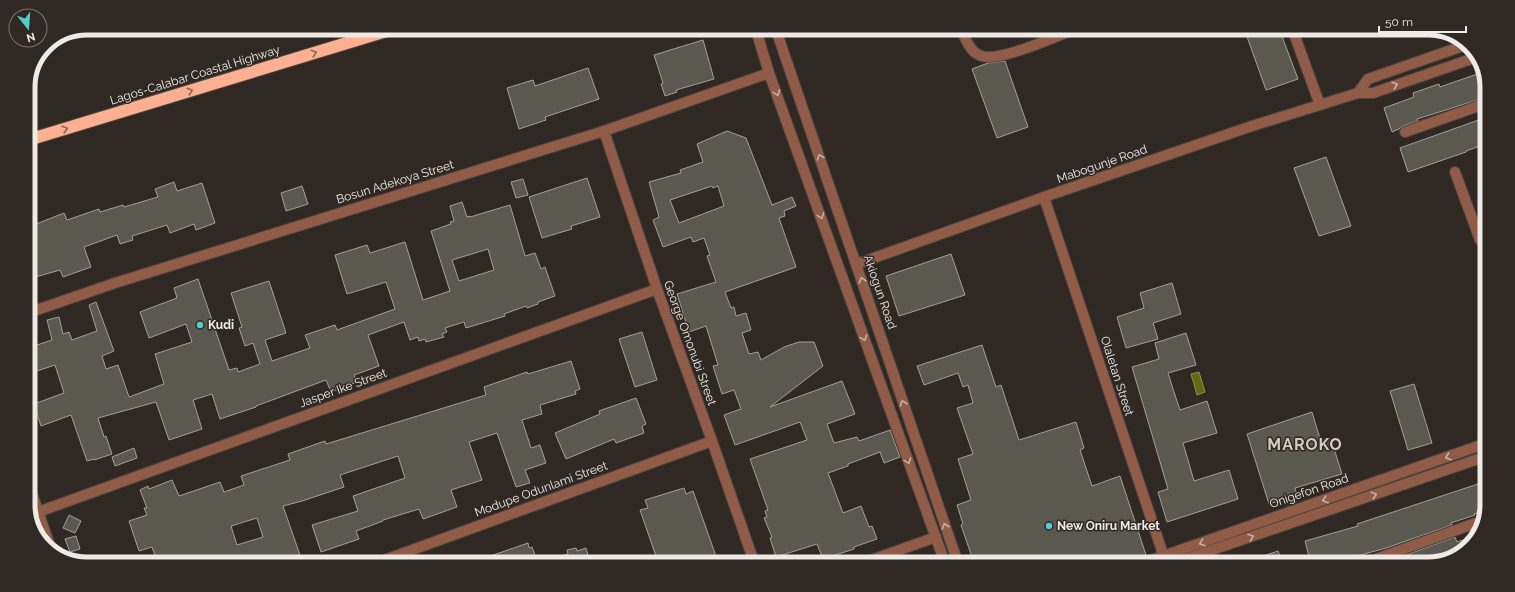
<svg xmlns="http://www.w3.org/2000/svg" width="1515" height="592" viewBox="0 0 1515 592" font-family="Raleway,sans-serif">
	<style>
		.built { fill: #3d3227 }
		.water { fill: #616b12; stroke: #8c9152 }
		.building { fill: #5b584f; stroke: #a3a096; fill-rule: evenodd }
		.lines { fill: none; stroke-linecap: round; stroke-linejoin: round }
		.minor-casing { stroke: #4b443e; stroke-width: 12 }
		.highway-casing { stroke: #4b443e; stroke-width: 14 }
		.minor { stroke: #905c48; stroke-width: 10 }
		.highway { stroke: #fdb091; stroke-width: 12 }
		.oneway { stroke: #8c6654 }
		.oneway2 { stroke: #c9b1a7 }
		.poi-dot { fill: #55cec6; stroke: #302923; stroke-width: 1.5 }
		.labels { text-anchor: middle; stroke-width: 3; stroke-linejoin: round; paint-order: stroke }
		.street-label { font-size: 12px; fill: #efeae6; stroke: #302923 }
		.poi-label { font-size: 12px; font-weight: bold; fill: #efeae6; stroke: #302923; text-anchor: start }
		.district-label { font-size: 16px; font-weight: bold; letter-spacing: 1px; fill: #d4cbc2; stroke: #302923 }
		.rim { fill: none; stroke: #efeae6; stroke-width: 5 }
	</style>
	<rect width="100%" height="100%" fill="#302923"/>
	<path class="built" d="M650 553 653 562H624Z"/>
	<path class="water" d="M1199 372 1205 392 1197 395 1191 374Z"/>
	<g class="building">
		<path d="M1245 31H1280L1298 79 1266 90Z"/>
		<path d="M703 40 714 79 676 90 677 92 665 96 661 84 663 83 654 55Z"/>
		<path d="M1005 61 1028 127 997 138 972 69 988 63Z"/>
		<path d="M588 68 599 99 545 117 546 120 519 129 507 88 533 80 535 86Z"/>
		<path d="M1483 72 1487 83V97L1417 119 1418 121 1403 126 1399 129 1392 132 1384 108 1414 97 1413 93 1439 84 1440 87Z"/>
		<path d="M1487 117 1486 144 1466 151V152L1408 172 1400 148Z"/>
		<path d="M727 131 746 138 772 205 792 197 796 206 784 211 785 216 779 218 796 267 725 292 731 308 734 307 736 316 746 313 751 330 742 333 749 354 758 352 761 360 784 347 799 342H814L823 366 770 407 842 381 855 414 827 424 834 443 857 437 859 441 890 430 900 457 884 463 880 452 848 464V466L828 473 843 513 861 506 869 527 872 526 877 539 854 547V549L823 559 817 544 776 557 770 538 772 537 764 518 767 517 765 511 768 510 750 459 807 440 800 422 735 445 724 415 741 409 734 390 722 394 713 366 718 365 706 326 689 332 677 294 716 282 707 256 710 255 704 238 693 242 691 237 663 247 653 220 659 217 649 182 681 173 680 170 703 162 697 144ZM712 186 713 188 718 186 724 206 679 223 670 200Z"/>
		<path d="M1326 157 1351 226 1319 236 1294 168Z"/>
		<path d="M587 178 600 217 571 226 572 229 542 238 529 197Z"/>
		<path d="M523 179 528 195 516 198 511 182Z"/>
		<path d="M174 182 177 191 202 183 215 223 196 230 194 224 170 233 167 225 132 236 133 240 120 244 117 235 84 247 91 267 63 277 60 270 28 279V237L34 236 31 226 64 213 67 220 99 209 100 212 123 205 124 207 158 197 155 189Z"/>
		<path d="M302 186 308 204 286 211 281 193Z"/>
		<path d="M462 202 467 217 470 216V217L510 205 525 256 535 253 541 269 545 267 555 296 538 302V304L527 308 526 306 504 314 505 316 466 328 464 322 445 328 447 332 442 334 444 337 426 342 425 339 419 341 418 337 410 340 404 322 368 335 379 366 354 375 357 382 331 392 326 380 256 406V407L220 419 212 394 193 400 202 429 169 440 156 402 98 418 104 437 106 436 112 454 94 460V459L87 461 71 415 41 426 34 404 64 393 55 365 28 374V348L52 340 47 320 59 317 63 334 69 332 72 340 97 331 89 305 96 302 114 351 102 356 106 369 118 365 129 397 164 384 155 354 192 342 186 324 149 338 140 312 177 298 174 288 198 279 229 370 237 368 238 372 260 364 253 343 245 346 239 328 242 327 231 293 269 281 286 333 265 340 272 361 310 348 305 335 335 325 337 330 395 309 386 282 347 294 335 255 367 245 370 253 405 242 423 300 450 291 431 231 451 224 450 222 454 221 450 206ZM488 249 494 270 459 281 452 260Z"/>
		<path d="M951 254 965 295 899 316 886 276Z"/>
		<path d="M1172 283 1181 314 1153 323 1158 339 1126 348 1117 317 1144 308 1140 293Z"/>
		<path d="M642 332 657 380 635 387 619 339Z"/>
		<path d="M1186 333 1196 365 1168 373 1173 389 1180 410 1207 401 1217 433 1183 443 1194 481 1229 470 1238 499 1167 522 1158 492 1168 489 1132 367 1159 359 1155 343Z"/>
		<path d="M982 345 996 387 1001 385 1019 440 1076 422 1084 448 1080 450 1092 486 1120 476 1146 555 1120 563H974L961 525 963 524 957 505 971 500 958 459 973 454 957 408 973 403 968 385 963 387 958 373 924 385 917 366Z"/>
		<path d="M571 361 580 389 575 391 576 394 540 405 542 414 522 420 531 448 540 445 546 463 525 470 530 483 516 487 497 433 469 442 482 480 451 490 457 507 423 519 419 509 383 520V521L356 531 359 539 321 552 312 525 358 511 353 496 405 478 398 456 340 475 344 487 302 501 283 506 302 561H157L152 547 139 551 129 521 147 515 144 508H147L140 490 148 486 149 489 172 480 179 496 220 482 224 492 244 485 241 476 290 460 288 454 325 441 326 444 486 395 484 387 527 372 528 374ZM257 518 263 537 237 545 231 526Z"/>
		<path d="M1414 384 1432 443 1408 450 1390 391Z"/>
		<path d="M636 398 646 424 642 426 644 433 616 443 614 439 566 459 555 433 600 414 599 411Z"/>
		<path d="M1312 412 1321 442 1331 439 1342 474 1295 488 1297 495 1269 504 1247 434Z"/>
		<path d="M134 448 137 458 115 466 112 457Z"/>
		<path d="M1484 482V511L1474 514 1475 515 1451 523 1452 525 1386 548 1357 556V558L1337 564H1311L1305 541 1358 526 1357 524Z"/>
		<path d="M684 488 686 494 693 491 718 562H658L640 510 648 508 645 500Z"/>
		<path d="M69 515 81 521 75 533 63 528Z"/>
		<path d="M76 536 80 549 70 552 65 539Z"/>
		<path d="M1475 536 1464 552 1428 564H1393L1392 560 1455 537 1457 542Z"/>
		<path d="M528 543 529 548 532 547 535 555 533 556 535 562H479V560Z"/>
		<path d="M576 548 577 551 586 548 590 562H549L548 560 568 554 567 550Z"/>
		<path d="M1278 551 1283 564H1245V562Z"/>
	</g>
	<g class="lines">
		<defs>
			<g id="minor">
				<path d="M756 30 769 73 945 563"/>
				<path d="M776 30 958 563"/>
				<path d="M962 30C965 39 970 51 979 55 996 64 1054 37 1073 30"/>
				<path d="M1293 31 1320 105"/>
				<path d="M1358 93 1368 79 1466 45"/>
				<path d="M604 131 657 289 712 441 754 562"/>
				<path d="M1405 132 1487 103"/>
				<path d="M1455 172 1480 240 1486 245"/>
				<path d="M1044 197 1166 563"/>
				<path d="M857 264 1044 197 1252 126 1358 93H1373L1477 57"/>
				<path d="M28 313 115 283 604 131 769 73"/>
				<path d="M28 482 51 549"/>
				<path d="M38 512 657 289"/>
				<path d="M379 562 712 441"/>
				<path d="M863 563 936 537"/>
				<path d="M1143 563 1484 444"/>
				<path d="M1174 563 1484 457"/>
				<path d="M1362 564 1484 520"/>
			</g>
			<path id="highway" d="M28 140 393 29"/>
		</defs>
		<use href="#minor" class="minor-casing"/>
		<use href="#highway" class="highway-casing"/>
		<use href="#minor" class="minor"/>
		<use href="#highway" class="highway"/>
	</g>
	<defs><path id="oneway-chevron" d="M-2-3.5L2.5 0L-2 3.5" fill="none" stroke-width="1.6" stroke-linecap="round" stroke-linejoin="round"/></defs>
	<g class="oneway">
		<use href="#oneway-chevron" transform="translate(314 53) rotate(-17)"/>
		<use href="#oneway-chevron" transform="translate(190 91) rotate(-17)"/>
		<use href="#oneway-chevron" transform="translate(65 129) rotate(-17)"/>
	</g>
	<g class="oneway2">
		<use href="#oneway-chevron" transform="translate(1395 85) rotate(-19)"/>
		<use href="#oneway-chevron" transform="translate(777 93) rotate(70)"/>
		<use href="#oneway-chevron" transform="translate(820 157) rotate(-109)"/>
		<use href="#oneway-chevron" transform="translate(821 216) rotate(70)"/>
		<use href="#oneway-chevron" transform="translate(862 280) rotate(-109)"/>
		<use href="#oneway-chevron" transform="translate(864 338) rotate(70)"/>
		<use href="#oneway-chevron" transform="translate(903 403) rotate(-109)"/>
		<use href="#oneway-chevron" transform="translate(1448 457) rotate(161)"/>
		<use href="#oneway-chevron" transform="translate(908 461) rotate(70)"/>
		<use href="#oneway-chevron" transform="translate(1374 495) rotate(-19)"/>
		<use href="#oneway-chevron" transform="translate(1325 500) rotate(161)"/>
		<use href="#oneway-chevron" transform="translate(945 526) rotate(-109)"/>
		<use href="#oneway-chevron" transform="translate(1251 537) rotate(-19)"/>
		<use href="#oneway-chevron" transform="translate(1202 543) rotate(161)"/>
	</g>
	<g class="poi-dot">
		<circle cx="200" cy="325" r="4"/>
		<circle cx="1049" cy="526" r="4"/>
	</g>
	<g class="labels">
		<g class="street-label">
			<text transform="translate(195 75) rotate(-17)" y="4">Lagos-Calabar Coastal Highway</text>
			<text transform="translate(1102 164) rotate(-19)" y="4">Mabogunje Road</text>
			<text transform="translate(395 182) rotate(-17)" y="4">Bosun Adekoya Street</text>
			<text transform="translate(880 292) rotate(71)" y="4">Akiogun Road</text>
			<text transform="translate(690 343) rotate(70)" y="4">George Omonubi Street</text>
			<text transform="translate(1117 376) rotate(72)" y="4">Olaletan Street</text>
			<text transform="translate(343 388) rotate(-20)" y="4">Jasper Ike Street</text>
			<text transform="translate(541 489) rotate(-20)" y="4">Modupe Odunlami Street</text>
			<text transform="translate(1309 491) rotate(-19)" y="4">Onigefon Road</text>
		</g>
		<g class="poi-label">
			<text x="208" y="329">Kudi</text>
			<text x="1057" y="530">New Oniru Market</text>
		</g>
		<g class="district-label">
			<text x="1305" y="450">MAROKO</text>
		</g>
	</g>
	<path d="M0 0H1515V592H0ZM87 35H1428A52 52 0 0 1 1480 87V505A52 52 0 0 1 1428 557H87A52 52 0 0 1 35 505V87A52 52 0 0 1 87 35Z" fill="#302923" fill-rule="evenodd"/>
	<path class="rim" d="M87 35H1428A52 52 0 0 1 1480 87V505A52 52 0 0 1 1428 557H87A52 52 0 0 1 35 505V87A52 52 0 0 1 87 35Z"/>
	<g transform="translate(28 28) rotate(163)"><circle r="19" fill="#302923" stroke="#7c7671"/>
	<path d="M0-3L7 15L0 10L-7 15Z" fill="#55cec6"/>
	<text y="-6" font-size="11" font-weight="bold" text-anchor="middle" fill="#efeae6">N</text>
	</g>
	<path d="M1379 26v6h87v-6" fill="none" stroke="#efeae6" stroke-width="2"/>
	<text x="1385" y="26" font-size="12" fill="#efeae6" stroke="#302923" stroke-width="3" paint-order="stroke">50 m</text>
</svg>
